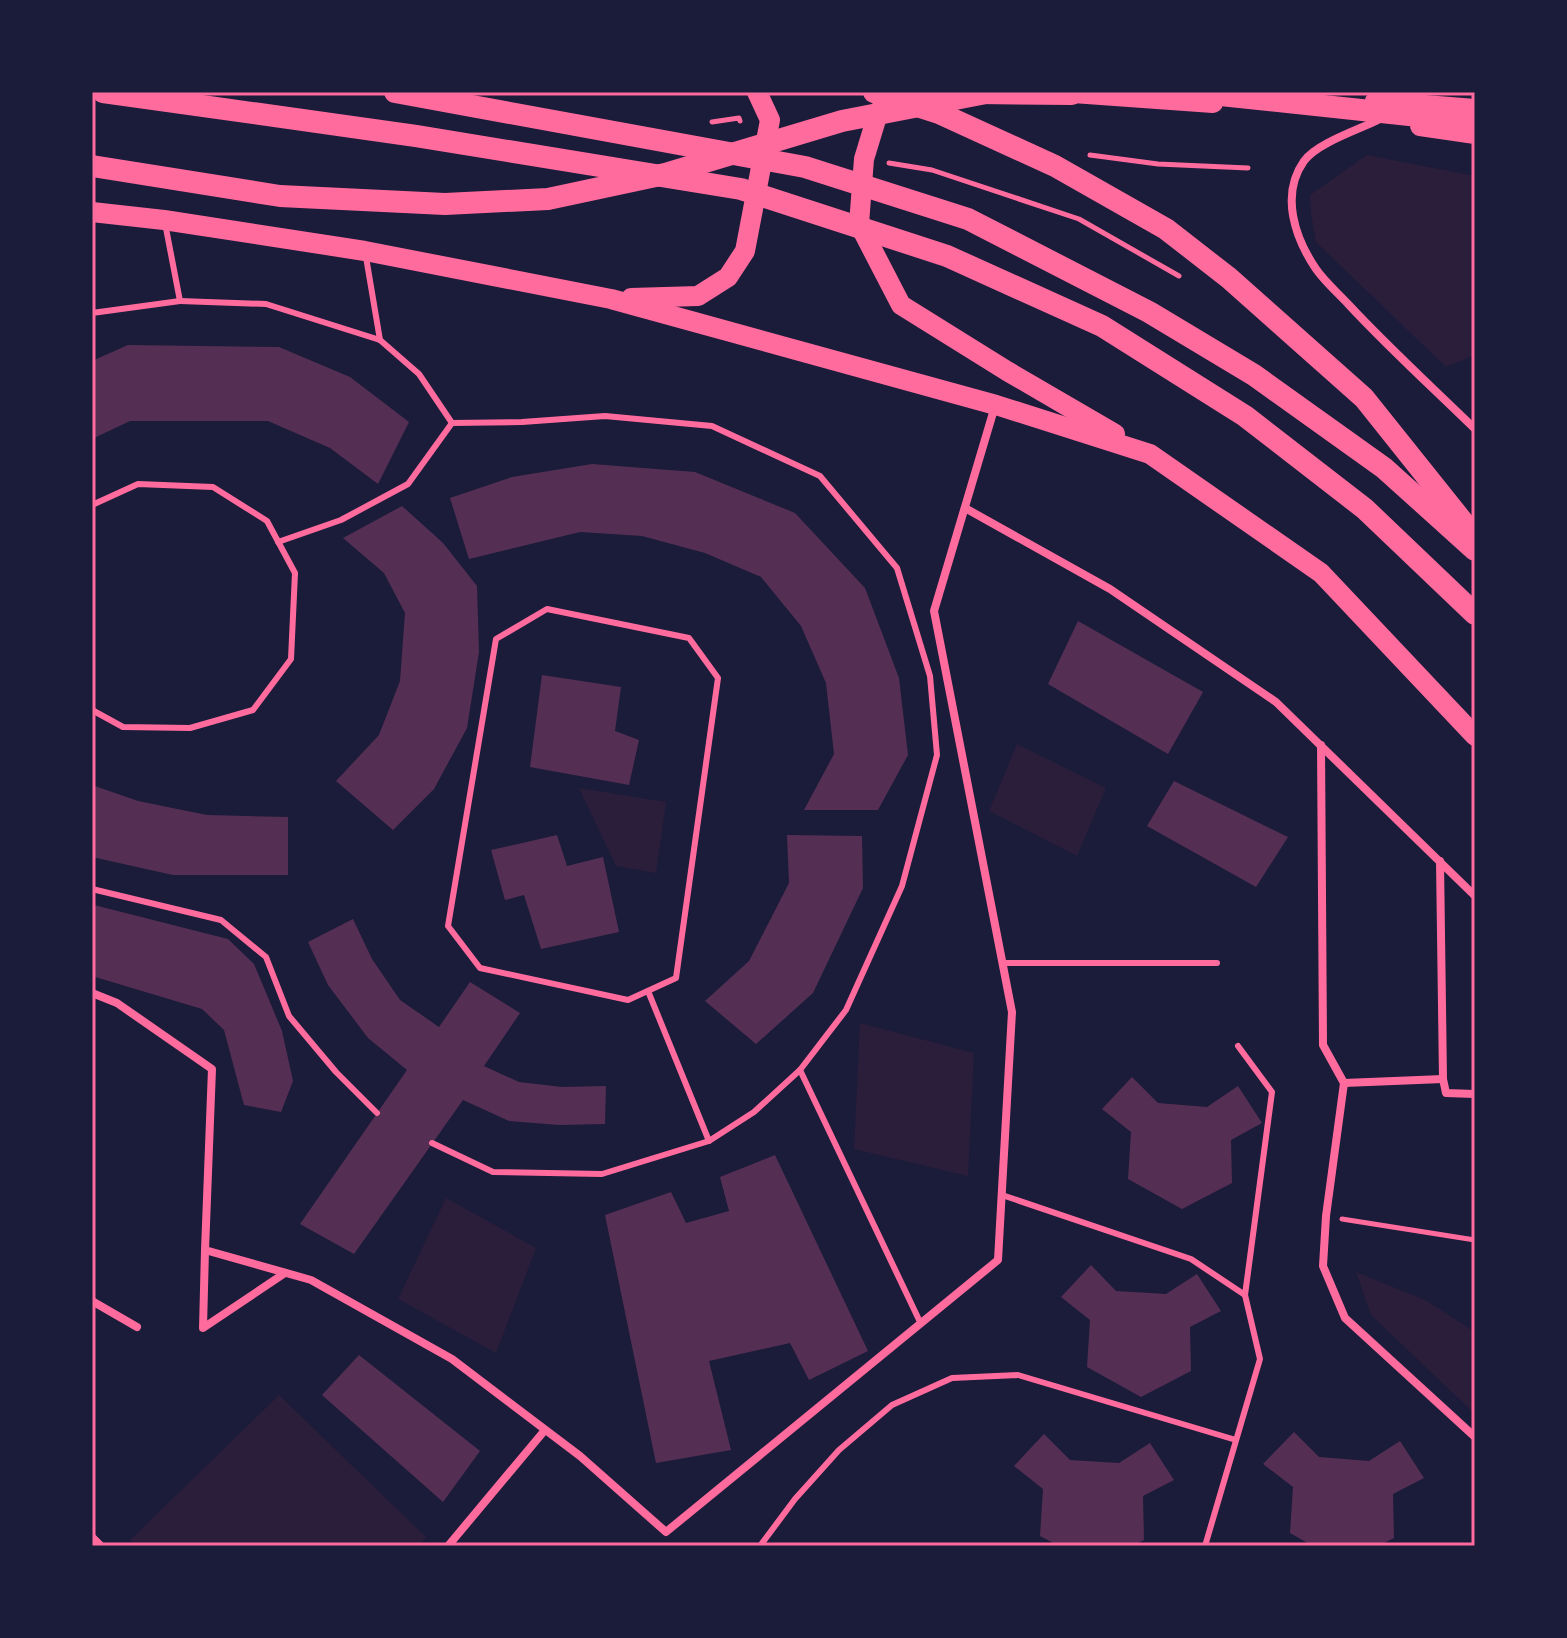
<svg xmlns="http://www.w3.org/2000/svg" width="1567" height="1638" viewBox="0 0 1567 1638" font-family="'Public Sans',sans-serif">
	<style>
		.green { fill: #2a1e3b }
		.pier { fill: #1b1b3a }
		.building { fill: #542f53 }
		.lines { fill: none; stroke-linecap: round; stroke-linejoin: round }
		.path { stroke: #ff6b9d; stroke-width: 5 }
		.service { stroke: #ff6b9d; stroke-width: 6 }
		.minor { stroke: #ff6b9d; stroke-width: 8 }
		.primary { stroke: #ff6b9d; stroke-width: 20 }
		.trunk { stroke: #ff6b9d; stroke-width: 22 }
		.neatline { fill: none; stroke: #ff6b9d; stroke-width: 3 }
	</style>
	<rect width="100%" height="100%" fill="#1b1b3a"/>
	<g class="green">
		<path d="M1367 155 1475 176V355L1446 367 1316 242 1311 214 1310 195Z"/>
		<path d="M1017 744 1106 788 1077 856 989 811Z"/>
		<path d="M579 788 666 802 656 873 616 866Z"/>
		<path d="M860 1023 974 1053 968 1176 854 1149Z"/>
		<path d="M446 1198 536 1248 496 1353 398 1299Z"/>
		<path d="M1356 1272 1425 1300 1475 1332V1414L1371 1315Z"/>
		<path d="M279 1395 426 1537 419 1546H136L130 1540Z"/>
	</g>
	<path class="pier" d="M345 92H447L745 138 797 149 908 182 1005 222 1128 286 1187 325 1361 459 1475 560V599L1372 495 1310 456 1168 392 1022 310 827 236 665 198 641 203 477 117 447 107 348 96Z"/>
	<g class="building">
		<path d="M128 345 279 347 350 377 409 422 378 484 330 448 268 421H130L92 439V361Z"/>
		<path d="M592 464 695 472 795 513 865 588 899 678 908 755 878 810H804L834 754 826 683 801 626 761 577 705 553 642 536 580 532 469 559 450 498 512 477Z"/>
		<path d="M402 506 443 543 477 586 479 652 467 728 434 789 393 830 336 781 379 735 400 681 405 613 384 573 343 538Z"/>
		<path d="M1078 621 1203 692 1168 754 1048 684Z"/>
		<path d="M542 675 621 687 615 731 639 740 629 785 530 767Z"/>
		<path d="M1174 781 1288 837 1256 887 1147 826Z"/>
		<path d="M92 785 138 801 207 815 288 817V875H173L92 857Z"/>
		<path d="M557 835 567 866 603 857 619 932 541 949 524 895 505 900 491 850Z"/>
		<path d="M787 835 862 836 863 888 813 993 756 1044 705 1001 749 961 789 883Z"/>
		<path d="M94 905 228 939 254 964 282 1031 293 1081 281 1112 244 1105 224 1030 202 1009 92 976Z"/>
		<path d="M353 919 372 959 400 1000 439 1027 470 982 520 1013 484 1066 519 1082 562 1087 606 1086 605 1124 559 1125 509 1121 463 1100 354 1254 300 1224 407 1070 368 1038 328 985 308 942Z"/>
		<path d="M1132 1077 1158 1103 1207 1107 1238 1086 1262 1123 1231 1140 1232 1183 1182 1209 1128 1179 1131 1132 1102 1109Z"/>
		<path d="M775 1155 868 1351 809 1380 790 1343 709 1361 731 1450 656 1463 605 1215 671 1192 686 1223 729 1211 720 1177Z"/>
		<path d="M1091 1265 1116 1291 1166 1294 1197 1274 1221 1311 1190 1327 1191 1371 1141 1397 1087 1367 1090 1320 1061 1297Z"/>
		<path d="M359 1355 480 1451 443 1502 322 1395Z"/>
		<path d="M1294 1432 1319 1457 1369 1461 1400 1441 1424 1478 1393 1494 1394 1538 1378 1546H1313L1290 1533 1293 1487 1263 1464Z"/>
		<path d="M1044 1434 1070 1460 1119 1463 1150 1443 1174 1480 1143 1496 1144 1540 1132 1546H1059L1040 1536 1043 1489 1014 1466Z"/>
	</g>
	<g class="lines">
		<g class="path">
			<path d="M712 122 739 118 740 121"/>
			<path d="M1090 155 1158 164 1248 168"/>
			<path d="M889 163 932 170 1079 219 1179 276"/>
			<path d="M1342 1219 1475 1240"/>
		</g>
		<g class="service">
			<path d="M366 257 380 340"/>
			<path d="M180 301 266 304 380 340 419 374 452 423"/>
			<path d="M92 313 180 301 165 223"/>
			<path d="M92 505 138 484 213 487 267 521 295 573 291 659 253 710 190 728 123 727 92 710"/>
			<path d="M278 542 341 520 408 484 452 423 522 422 605 416 712 426 820 476 897 568 930 676 937 755 902 886 846 1010 800 1070 754 1112 709 1141 602 1174 493 1172 432 1143"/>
			<path d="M547 609 689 638 718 678 676 978 628 1000 480 968 448 926 496 639Z"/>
			<path d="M92 889 221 920 266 957 289 1016 336 1072 377 1113"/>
			<path d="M1003 963H1217"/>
			<path d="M648 991 709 1141"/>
			<path d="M1238 1046 1272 1092 1245 1295"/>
			<path d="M800 1070 921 1324"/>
			<path d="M1002 1195 1191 1259 1245 1295 1260 1359 1205 1546"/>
			<path d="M760 1546 795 1499 839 1450 892 1405 952 1378 1018 1375 1236 1440"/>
		</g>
		<g class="minor">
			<path d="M1378 120C1358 130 1317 143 1304 161 1280 195 1295 238 1316 269 1325 282 1338 293 1349 305 1389 348 1433 388 1475 429"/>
			<path d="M965 508 1110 589 1276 702 1475 896"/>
			<path d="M1321 745 1323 1045 1344 1083 1326 1216 1323 1266 1345 1318 1475 1437"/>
			<path d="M1440 861 1443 1079 1446 1093 1475 1094"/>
			<path d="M92 993 117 1003 212 1069 205 1250 311 1280 452 1359 580 1456 666 1532 998 1260 1012 1012 934 611 995 406"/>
			<path d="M1344 1083 1443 1079"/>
			<path d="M205 1250 203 1328 285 1273"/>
			<path d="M92 1301 137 1327"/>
			<path d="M92 1537 101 1546"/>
			<path d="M448 1546 545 1430"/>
		</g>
		<g class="primary">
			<path d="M1059 92 1213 103"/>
			<path d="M892 93 1072 95"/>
			<path d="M1375 101 1475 109"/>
			<path d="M886 102 878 113 864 159 859 224 901 305 1007 371 1115 434"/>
			<path d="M1420 126 1475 134"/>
			<path d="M92 212 164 220 365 251 611 299 996 405 1150 454 1321 573 1475 736"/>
			<path d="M631 298 698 296 728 277 745 251 770 120 757 92"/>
		</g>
		<g class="trunk">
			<path d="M103 92 416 136 741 189 947 256 1102 326 1245 416 1365 509 1475 614"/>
			<path d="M395 92 805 167 968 219 1149 312 1254 375 1384 468 1475 550"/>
			<path d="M874 92 939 113 1055 166 1166 229 1229 278 1364 398 1467 527"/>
			<path d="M1192 92 1475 122"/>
			<path d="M92 166 280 196 445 204 548 199 665 174 842 121 991 92"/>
		</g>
	</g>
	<rect width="1567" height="1638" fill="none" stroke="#1b1b3a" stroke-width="188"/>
	<rect x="94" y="94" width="1379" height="1450" class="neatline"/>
</svg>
